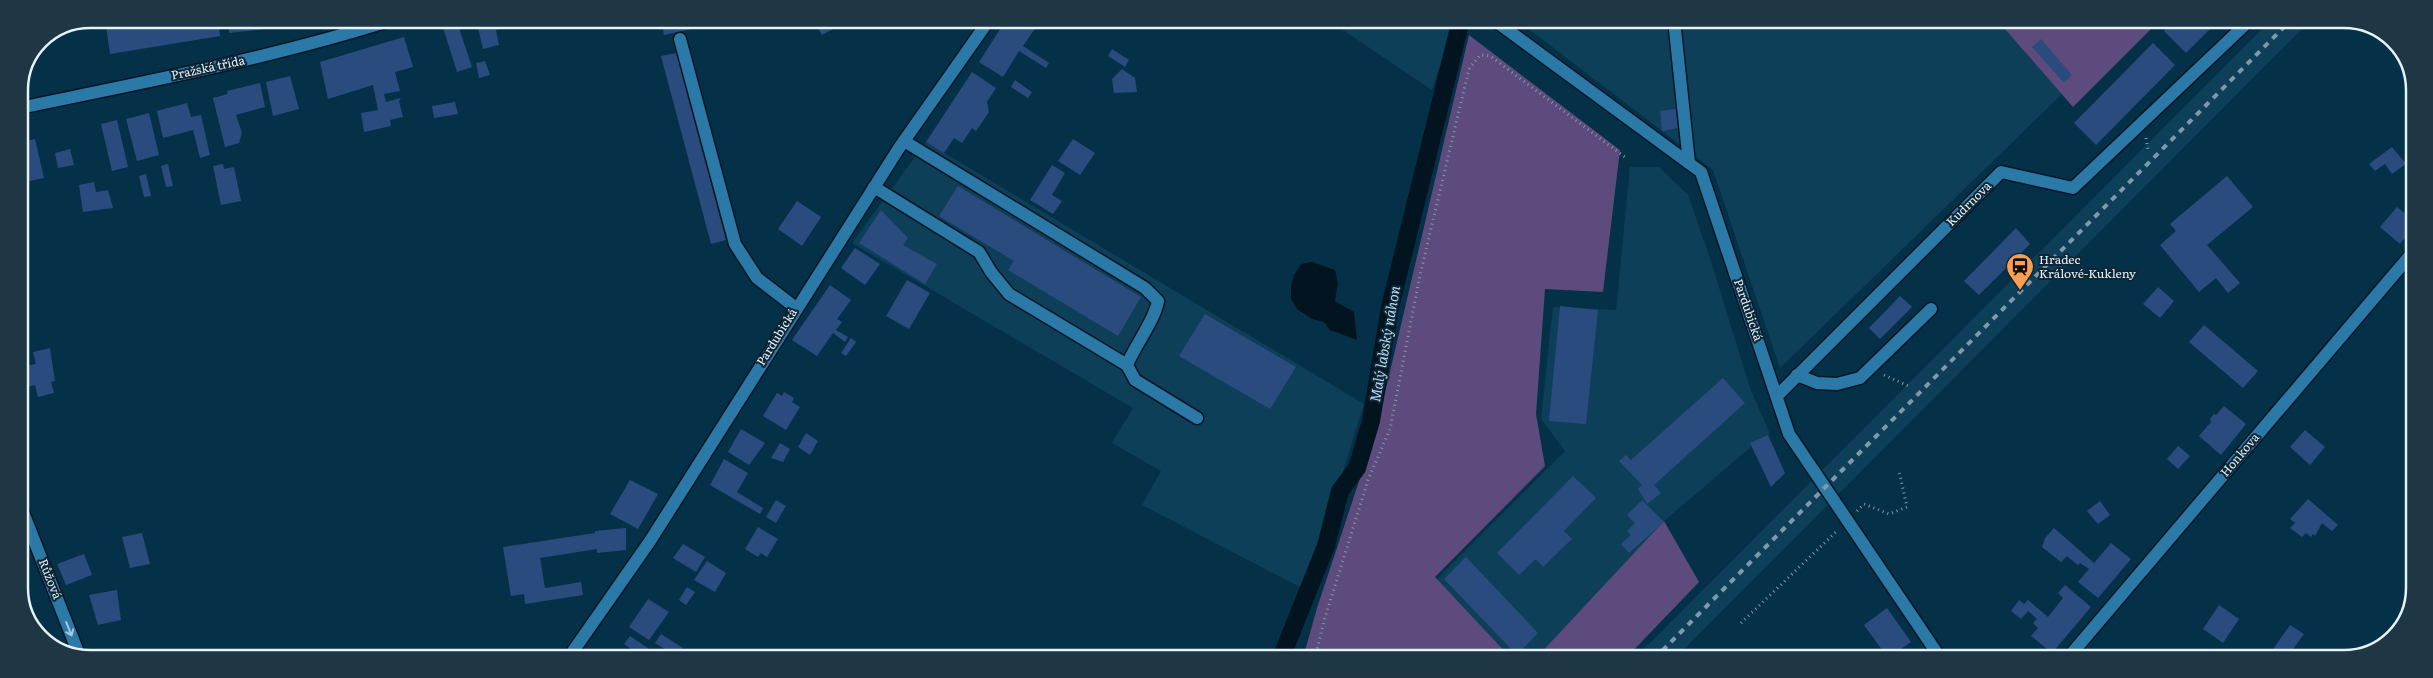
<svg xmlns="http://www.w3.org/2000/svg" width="2433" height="678" viewBox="0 0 2433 678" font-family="Literata,serif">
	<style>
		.built { fill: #0e3f59 }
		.green { fill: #5c4b7c }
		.water { fill: #011420 }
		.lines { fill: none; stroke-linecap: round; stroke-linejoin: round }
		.canal { stroke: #011420; stroke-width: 18 }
		.building { fill: #2a4b7e }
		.minor-casing { stroke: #011726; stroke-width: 15 }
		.path { stroke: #7e9aaa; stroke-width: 3; stroke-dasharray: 1 4; stroke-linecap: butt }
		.minor { stroke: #2b79a7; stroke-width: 12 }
		.rail { stroke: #7e9aaa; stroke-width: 4; stroke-dasharray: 6 6; stroke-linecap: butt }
		.oneway { stroke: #a3c8df }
		.labels { text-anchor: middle; stroke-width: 4; stroke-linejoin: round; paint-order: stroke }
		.street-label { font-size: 12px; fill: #e4f3fd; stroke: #0e2635 }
		.poi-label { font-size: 12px; fill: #e4f3fd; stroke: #0e2635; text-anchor: start }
		.water-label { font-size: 14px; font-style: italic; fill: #b9dbf4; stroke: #0e2635 }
		.rim { fill: none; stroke: #e4f3fd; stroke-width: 2.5 }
	</style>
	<rect width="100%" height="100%" fill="#053148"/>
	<g class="built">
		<path d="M1328 20H1454L1432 90Z"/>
		<path d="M1517 20 1998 21 2062 94 1780 368 1713 170Z"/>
		<path d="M2270 21H2310L1674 659H1634Z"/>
		<path d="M926 142 1364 404 1332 507 1302 588 1142 505 1161 471 1112 443 1133 408 852 243Z"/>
		<path d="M1630 167H1659L1688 195 1710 258 1750 388 1770 434 1752 446 1664 521 1536 658H1511L1438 581V578L1565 451 1541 419 1553 307 1616 310Z"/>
	</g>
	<g class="green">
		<path d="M1998 21H2159L2073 107Z"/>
		<path d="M1469 35 1620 150 1603 292 1545 289 1536 414 1545 466 1435 577 1511 658H1303L1317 608 1377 427Z"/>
		<path d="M1664 521 1699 582 1625 659 1536 658Z"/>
	</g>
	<path class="water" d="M1312 262 1335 270 1338 283 1335 301 1354 312 1357 340 1330 330 1324 322 1312 319 1297 309 1291 299V287L1294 275 1301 264Z"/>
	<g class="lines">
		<path class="canal" d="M1281 658 1326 546 1340 491 1357 468 1371 421 1390 307 1461 20"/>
	</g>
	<g class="building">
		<path d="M116 19H218L220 36 110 54 105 20Z"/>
		<path d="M229 19H300V25L229 33Z"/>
		<path d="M456 19 472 67 457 72 442 24Z"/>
		<path d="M476 19H547V20L522 28 521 22 496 30 499 45 483 49Z"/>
		<path d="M661 19H689L691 29 664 35Z"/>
		<path d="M813 19 849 20 822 35Z"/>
		<path d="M1006 20H1041L1023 46 1049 63 1046 68 1019 51 1003 77 979 62Z"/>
		<path d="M1042 20H1060L1055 28Z"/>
		<path d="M1066 20H1086L1081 29Z"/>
		<path d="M2174 21H2218L2186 53 2164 31Z"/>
		<path d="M404 37 413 67 395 72 400 91 384 94 386 102 401 98 399 101 403 117 390 120 391 126 364 132 361 113 378 110 373 85 328 99 320 62Z"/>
		<path d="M2041 39 2072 75 2064 83 2032 47Z"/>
		<path d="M2153 43 2175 65 2096 145 2074 123Z"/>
		<path d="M1112 49 1129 60 1125 67 1108 56Z"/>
		<path d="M677 53 726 240 711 244 661 56Z"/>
		<path d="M485 61 490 75 479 78 476 63Z"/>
		<path d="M1122 69 1135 78 1137 92 1114 93 1112 79Z"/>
		<path d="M972 72 996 88 987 102 989 112 976 131 972 128 962 143 954 138 944 153 926 142Z"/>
		<path d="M290 76 299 109 273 116 266 82Z"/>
		<path d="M1015 80 1032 92 1028 98 1011 87Z"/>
		<path d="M260 83 265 107 236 115 242 133 239 143 225 147 213 98 228 94 227 91Z"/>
		<path d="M455 102 458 114 434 118 432 106Z"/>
		<path d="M187 103 191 117 201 115 210 155 200 158 193 130 163 138 157 111Z"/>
		<path d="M1676 109 1678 128 1662 131 1660 111Z"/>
		<path d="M149 113 159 155 137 161 126 119Z"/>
		<path d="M117 120 128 167 112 171 101 124Z"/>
		<path d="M35 139 44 178 25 182 19 143Z"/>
		<path d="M1073 139 1095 153 1080 175 1058 161Z"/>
		<path d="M2392 147 2406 164 2392 174 2385 164 2375 171 2369 164Z"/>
		<path d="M70 149 74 165 58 168 55 153Z"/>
		<path d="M168 164 173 186 166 187 161 166Z"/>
		<path d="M223 164 224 169 234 167 241 201 221 205 213 166Z"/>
		<path d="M1052 165 1065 173 1052 195 1062 201 1053 214 1030 200Z"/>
		<path d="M146 174 151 196 144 197 139 176Z"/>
		<path d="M2227 176 2253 207 2207 245 2240 283 2228 293 2216 278 2199 292 2160 245 2176 231 2170 224Z"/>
		<path d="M94 182 96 192 108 190 113 208 83 212 79 185Z"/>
		<path d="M958 186 1141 297 1118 336 1008 270 1014 261 939 216Z"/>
		<path d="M797 201 821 217 802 246 778 229Z"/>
		<path d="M2397 207 2414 221 2413 228 2400 244 2380 227Z"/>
		<path d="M881 210 908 238 903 245 937 264 925 284 859 243Z"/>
		<path d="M2016 228 2030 244 1979 295 1964 281Z"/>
		<path d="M855 248 880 264 865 285 841 268Z"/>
		<path d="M907 280 930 293 909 329 886 316Z"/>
		<path d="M830 285 851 300 837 319 842 322 836 330 848 337 845 342 833 333 817 356 792 340Z"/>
		<path d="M2158 287 2174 301 2160 318 2143 304Z"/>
		<path d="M1900 296 1912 307 1880 339 1869 328Z"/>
		<path d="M1560 306 1598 310 1586 424 1549 421Z"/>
		<path d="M1205 314 1296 367 1270 409 1179 356Z"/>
		<path d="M2204 325 2258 371 2243 388 2189 342Z"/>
		<path d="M851 338 856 342 846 356 841 353Z"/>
		<path d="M50 348 55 381 51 382 54 393 38 397 35 385 25 388 20 367 36 364 33 352Z"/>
		<path d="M1723 378 1745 403 1654 485 1661 493 1647 504 1638 489 1642 485 1619 461 1626 455 1631 460Z"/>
		<path d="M784 392 794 398 792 402 800 407 786 430 763 416 777 393 782 396Z"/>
		<path d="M2224 406 2246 424 2221 455 2199 436 2211 422 2210 419 2214 414 2216 415Z"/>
		<path d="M741 429 765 443 749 465 728 452Z"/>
		<path d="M2305 430 2325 447 2310 465 2290 447Z"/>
		<path d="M806 433 818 441 810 455 798 447Z"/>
		<path d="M1768 435 1785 473 1771 487 1750 443Z"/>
		<path d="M780 443 790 449 783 462 771 458Z"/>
		<path d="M2178 446 2190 456 2178 469 2167 459Z"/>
		<path d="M724 459 748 473 737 492 763 508 760 514 710 485Z"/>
		<path d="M1573 476 1596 498 1564 531 1572 539 1543 567 1536 559 1519 575 1497 553Z"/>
		<path d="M630 480 658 494 638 529 610 514Z"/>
		<path d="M2308 499 2338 525 2332 531 2322 523 2315 536 2313 534 2311 537 2306 533 2302 537 2290 528 2295 523 2290 519Z"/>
		<path d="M776 500 786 506 776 523 766 517Z"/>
		<path d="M1642 500 1664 522 1629 553 1621 544 1631 535 1627 531 1635 523 1627 515Z"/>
		<path d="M2100 501 2110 515 2098 524 2087 511Z"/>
		<path d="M758 527 778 539 767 557 761 553 758 557 745 549Z"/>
		<path d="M626 528V550L597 553V549L540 558 545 588 581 582 583 595 525 604 524 594 511 596 503 547 595 533V531Z"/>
		<path d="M2054 528 2094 563 2111 543 2131 559 2098 598 2078 582 2089 569 2080 563 2078 565 2067 556 2061 562 2042 547 2045 538Z"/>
		<path d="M142 533 150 564 130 568 122 537Z"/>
		<path d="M683 544 705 557 696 572 673 558Z"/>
		<path d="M84 554 92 575 66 585 57 564Z"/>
		<path d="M19 557 29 583 19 587Z"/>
		<path d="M1466 557 1538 633 1517 655 1444 579Z"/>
		<path d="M707 561 726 573 715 592 694 580Z"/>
		<path d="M2065 585 2091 607 2052 653 2031 636 2038 628 2033 623 2037 619 2028 611 2021 619 2011 611 2019 600 2024 604 2028 600 2048 617 2063 598 2058 593Z"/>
		<path d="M687 587 695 592 686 605 679 600Z"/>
		<path d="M117 590 121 620 98 625 89 595Z"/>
		<path d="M648 599 669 612 649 640 629 627Z"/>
		<path d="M2219 605 2239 619 2223 643 2203 629Z"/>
		<path d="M1887 608 1911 642 1888 658 1864 625Z"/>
		<path d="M2290 625 2304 634 2286 659H2266Z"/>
		<path d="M661 634 683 648 678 657 655 643Z"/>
		<path d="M630 636 655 653 652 657H624L631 649 624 644Z"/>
		<path d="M514 649 526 657H475V656Z"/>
	</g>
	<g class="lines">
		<defs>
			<g id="minor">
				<path d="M1494 20 1701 172 1789 434 1941 659"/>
				<path d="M1674 20 1689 163"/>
				<path d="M680 39 735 244 757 278 796 308"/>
				<path d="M19 108C145 82 272 58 395 19"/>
				<path d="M904 141 1145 288 1158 301C1155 320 1135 345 1127 365L1135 380 1197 418"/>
				<path d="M874 187 979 252 991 272 1009 294 1127 365"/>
				<path d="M1797 375 1817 383 1837 384 1860 378 1931 309"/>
				<path d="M1777 396 2001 172 2073 188 2249 21"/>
				<path d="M19 502 80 657"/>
				<path d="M569 657 650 541 899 148 989 20"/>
				<path d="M2067 659 2413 252"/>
			</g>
		</defs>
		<use href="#minor" class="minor-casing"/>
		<g class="path">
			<path d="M2146 138 2148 150"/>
			<path d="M1884 375 1911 387"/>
			<path d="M1857 511 1864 504 1889 514 1907 507 1899 471"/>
			<path d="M1741 623 1838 530"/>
			<path d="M1315 658 1324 621 1368 480 1390 429 1420 275 1469 69 1480 55 1490 56 1626 158"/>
		</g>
		<use href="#minor" class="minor"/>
		<path class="rail" d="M1654 659 2290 21"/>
	</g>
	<defs><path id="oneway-shaft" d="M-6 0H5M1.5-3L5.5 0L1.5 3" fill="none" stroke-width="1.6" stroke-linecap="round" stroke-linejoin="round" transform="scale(1.25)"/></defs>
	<use class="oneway" href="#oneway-shaft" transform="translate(69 629) rotate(68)"/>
	<defs>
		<symbol id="station-pin" viewBox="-11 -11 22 30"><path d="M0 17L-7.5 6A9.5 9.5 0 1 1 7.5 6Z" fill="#fb9e50" stroke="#0e2635"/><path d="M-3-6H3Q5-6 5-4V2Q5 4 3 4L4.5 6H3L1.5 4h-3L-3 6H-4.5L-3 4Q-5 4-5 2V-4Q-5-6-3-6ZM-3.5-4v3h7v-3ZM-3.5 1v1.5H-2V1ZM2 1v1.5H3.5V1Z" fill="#111"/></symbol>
	</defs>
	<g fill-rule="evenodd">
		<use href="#station-pin" x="2004" y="251" width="32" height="43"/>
	</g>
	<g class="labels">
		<g class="street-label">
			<text transform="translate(208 68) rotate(-12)" y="4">Pražská třída</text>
			<text transform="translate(1969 204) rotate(-45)" y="4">Kudrnova</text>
			<text transform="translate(1748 310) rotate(71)" y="4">Pardubická</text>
			<text transform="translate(777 337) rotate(-58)" y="4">Pardubická</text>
			<text transform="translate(2240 455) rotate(-50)" y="4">Honkova</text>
			<text transform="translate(50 579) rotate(68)" y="4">Růžová</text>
		</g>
		<g class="poi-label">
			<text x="2039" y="264">Hradec<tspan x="2039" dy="14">Králové-Kukleny</tspan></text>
		</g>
		<g class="water-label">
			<text transform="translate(1385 344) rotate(-80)" y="5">Malý labský náhon</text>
		</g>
	</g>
	<path d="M0 0H2433V678H0ZM90 28H2344A62 62 0 0 1 2406 90V588A62 62 0 0 1 2344 650H90A62 62 0 0 1 28 588V90A62 62 0 0 1 90 28Z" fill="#1f3645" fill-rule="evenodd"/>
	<path class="rim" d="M90 28H2344A62 62 0 0 1 2406 90V588A62 62 0 0 1 2344 650H90A62 62 0 0 1 28 588V90A62 62 0 0 1 90 28Z"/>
</svg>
